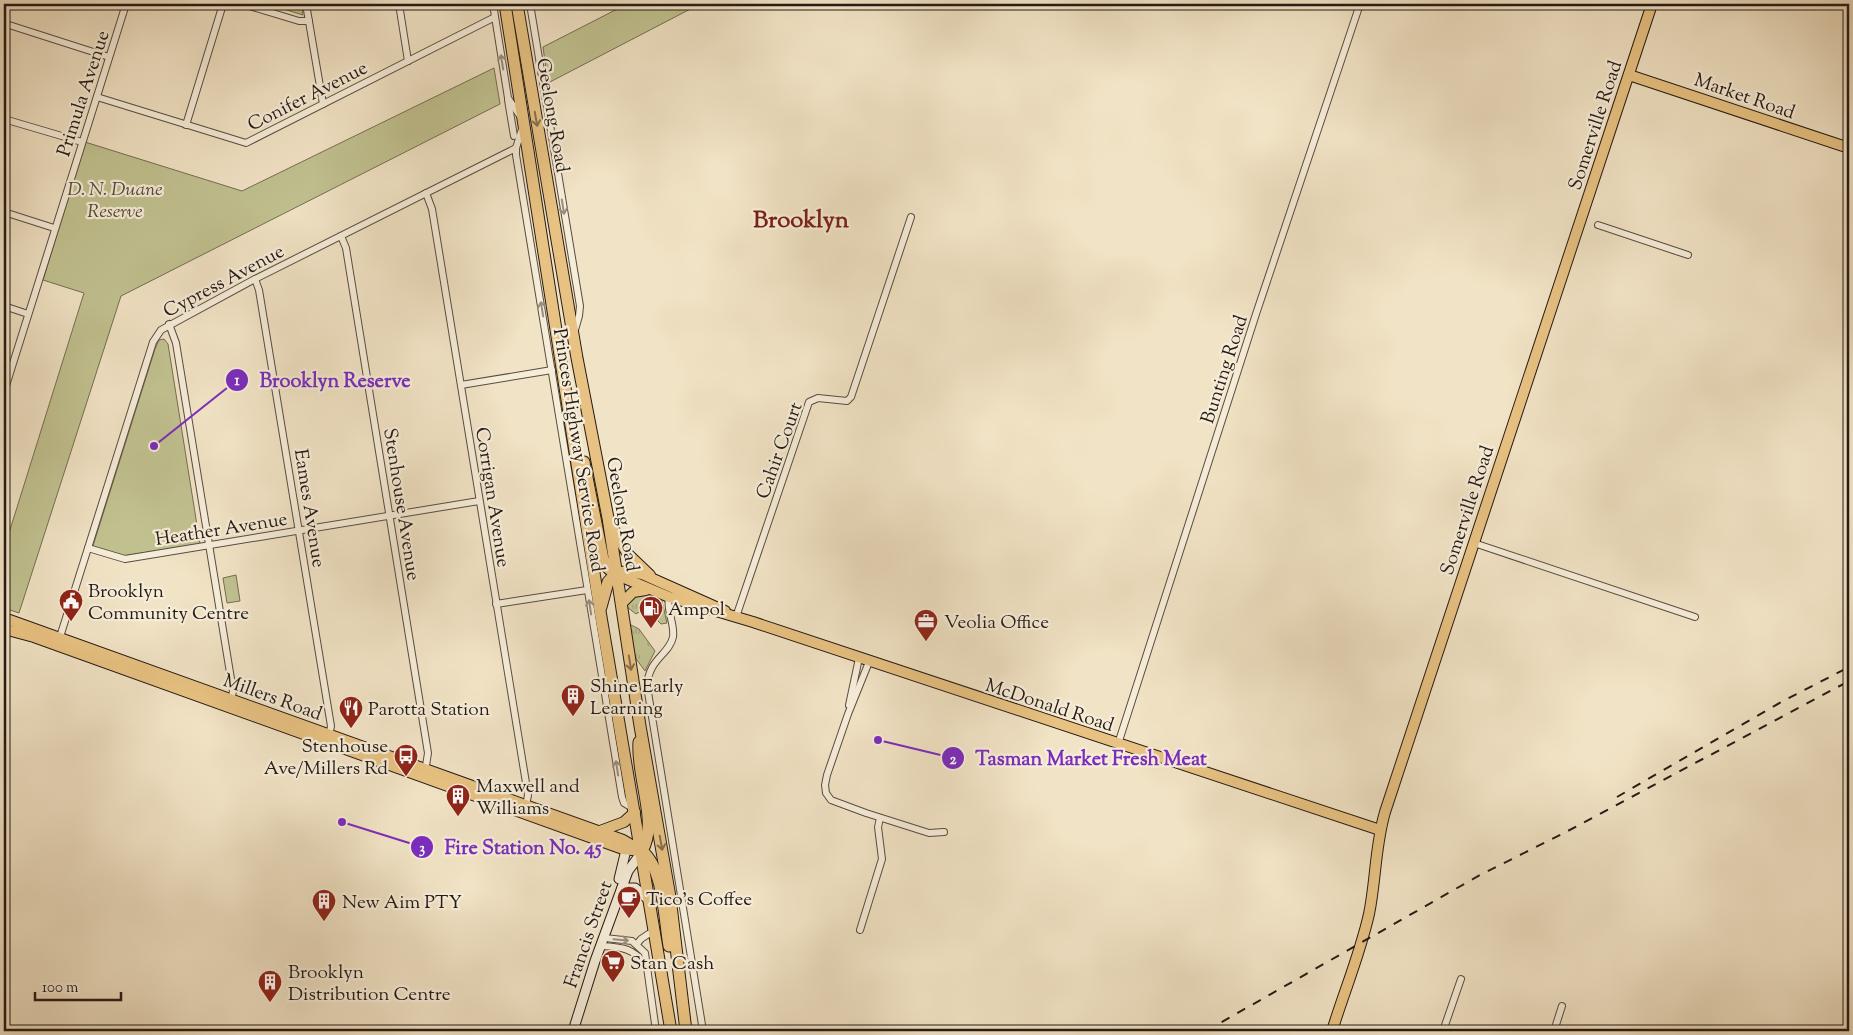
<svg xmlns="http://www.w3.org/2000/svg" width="1853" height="1035" viewBox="0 0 1853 1035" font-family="'Sorts Mill Goudy',serif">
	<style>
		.grass { fill: url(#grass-tufts); stroke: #736e52 }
		.park { fill: #c1c190; stroke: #736e52 }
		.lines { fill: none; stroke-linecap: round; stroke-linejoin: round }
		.street-casing { stroke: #584c41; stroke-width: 8 }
		.secondary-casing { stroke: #251a15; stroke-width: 11 }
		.primary-casing { stroke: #251a15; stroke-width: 12 }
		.highway-casing { stroke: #251a15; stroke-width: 13 }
		.street { stroke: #f6edd9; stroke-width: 6 }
		.secondary { stroke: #f6edd9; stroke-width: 9 }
		.primary { stroke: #e8c282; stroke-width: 10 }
		.highway { stroke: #e8c282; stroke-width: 11 }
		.rail { stroke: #251a15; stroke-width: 2; stroke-dasharray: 9 9; stroke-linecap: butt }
		.oneway { stroke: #988e81 }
		.oneway2 { stroke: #866e4c }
		.labels { text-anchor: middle; stroke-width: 4.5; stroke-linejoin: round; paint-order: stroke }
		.street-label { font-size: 19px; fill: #251a15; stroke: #f6edd9 }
		.park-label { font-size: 19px; font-style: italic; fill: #544c3a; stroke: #f6edd9 }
		.poi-label { font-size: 19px; fill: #251a15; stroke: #f6edd9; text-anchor: start }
		.district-label { font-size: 24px; font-weight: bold; fill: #7a1f14; stroke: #f6edd9 }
		.leader { fill: none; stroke: #7b2cbf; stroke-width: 2 }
		.callout-dot { fill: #7b2cbf; stroke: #f6edd9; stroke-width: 2 }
		.mark-label { font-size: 15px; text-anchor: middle; font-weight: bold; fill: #fff }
		.callout-label { font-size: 20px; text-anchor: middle; font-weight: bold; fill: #7b2cbf; stroke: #f6edd9; stroke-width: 4.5; stroke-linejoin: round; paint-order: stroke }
	</style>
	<defs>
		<pattern id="grass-tufts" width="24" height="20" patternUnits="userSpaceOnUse" patternTransform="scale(1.25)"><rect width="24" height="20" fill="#c1c190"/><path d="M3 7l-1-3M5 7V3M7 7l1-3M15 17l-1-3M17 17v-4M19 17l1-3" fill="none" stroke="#a6a57b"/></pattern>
	</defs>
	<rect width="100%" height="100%" fill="#f1e3c5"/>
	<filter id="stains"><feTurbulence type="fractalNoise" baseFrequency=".004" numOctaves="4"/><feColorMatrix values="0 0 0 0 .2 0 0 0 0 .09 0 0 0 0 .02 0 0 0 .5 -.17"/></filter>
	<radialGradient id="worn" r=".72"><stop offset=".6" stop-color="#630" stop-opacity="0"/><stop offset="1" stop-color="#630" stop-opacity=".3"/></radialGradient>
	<g class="grass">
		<path d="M642 592 662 601 667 623 661 624 650 613 652 605 647 603 646 608 636 614 627 607 629 600Z"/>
		<path d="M629 624 639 629 655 651 645 671 634 656Z"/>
	</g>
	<g class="park">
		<path d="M275 4H301L303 15 274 6Z"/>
		<path d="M627 4H700L548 83 543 47Z"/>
		<path d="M494 68 500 104 121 296 19 613 4 608V549L84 293 43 280 85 142 242 191Z"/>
		<path d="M164 339 168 344 200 544 124 556 92 549 155 349 159 340Z"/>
		<path d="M236 575 240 601 227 603 223 578Z"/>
	</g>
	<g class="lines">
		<defs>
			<g id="street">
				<path d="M243 4 299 21H309"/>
				<path d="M306 4 323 104"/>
				<path d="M399 4 408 61"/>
				<path d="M493 4 508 98 520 116"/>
				<path d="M530 4 580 306 579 316 575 330"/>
				<path d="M6 24 109 57"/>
				<path d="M97 97 246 143 495 17"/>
				<path d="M508 100 514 136"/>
				<path d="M4 119 82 142"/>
				<path d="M186 125 223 4"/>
				<path d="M522 129 516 148V155L622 797 624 803 634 809"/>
				<path d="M426 193 432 209 528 795 526 806"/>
				<path d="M4 212 54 228"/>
				<path d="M1598 225 1688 255"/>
				<path d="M341 236 346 248 428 753 425 772"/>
				<path d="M255 279 259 290 331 726 329 736"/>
				<path d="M4 306 28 314"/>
				<path d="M169 324 176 343 233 691 231 702"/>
				<path d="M461 385 552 370"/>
				<path d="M4 392 126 4"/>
				<path d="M1474 543 1695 617"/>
				<path d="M88 548 125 559 479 501"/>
				<path d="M669 597C666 610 675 624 673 637 669 655 649 658 647 686L703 1031"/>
				<path d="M496 604 587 590"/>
				<path d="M736 617 809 402 818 398 847 401 851 397 911 217"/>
				<path d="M59 640 153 342 161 330 255 279 516 148"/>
				<path d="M869 662 848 714 827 775 825 785 826 793 831 800 866 813 929 833 944 832"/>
				<path d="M849 705 859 658"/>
				<path d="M1118 744 1256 314 1360 4"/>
				<path d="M860 930 882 859 878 827 880 818"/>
				<path d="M605 938 632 941 645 953 656 1031"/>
				<path d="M637 944 641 939 653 931"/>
				<path d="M601 946C622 947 634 948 646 966"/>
				<path d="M1443 1031 1461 979"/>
				<path d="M1554 1031 1562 1006"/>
				<path d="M1839 1031 1849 1026"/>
			</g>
			<g id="secondary">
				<path d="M619 879 626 850"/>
				<path d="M622 888H635L649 900"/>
				<path d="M573 1031 595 961 628 871 642 852"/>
			</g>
			<g id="primary">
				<path d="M1629 75 1849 148"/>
				<path d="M611 524 627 553 650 575"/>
				<path d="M616 573 628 571 642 574 725 611"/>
				<path d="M617 575 669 597 753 622 1380 830"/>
				<path d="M622 603 633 592 646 590"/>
				<path d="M4 618 623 840 642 851"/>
				<path d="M4 629 34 637 623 849 641 851"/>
				<path d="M600 831 624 822 635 812"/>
				<path d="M1332 1031C1344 992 1360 954 1369 914 1376 880 1375 846 1385 812L1652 4"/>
			</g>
			<g id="highway">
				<path d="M505 4 600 611 671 1031"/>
				<path d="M517 4 577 358 608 518 640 726 670 897 686 1031"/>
				<path d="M584 462 603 559 608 568 617 575"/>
				<path d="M601 607 608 582 616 573"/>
				<path d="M639 742C636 776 659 823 642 851"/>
				<path d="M642 851C664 869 664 918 669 946"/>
			</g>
		</defs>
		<use href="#street" class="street-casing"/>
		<use href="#secondary" class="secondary-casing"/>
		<use href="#primary" class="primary-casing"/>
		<use href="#highway" class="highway-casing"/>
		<use href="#street" class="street"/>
		<use href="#secondary" class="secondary"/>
		<use href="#primary" class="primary"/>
		<use href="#highway" class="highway"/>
		<g class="rail">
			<path d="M1617 797 1783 701 1849 667"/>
			<path d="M1206 1031 1480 875 1564 833 1849 681"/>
		</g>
	</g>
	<defs><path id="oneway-shaft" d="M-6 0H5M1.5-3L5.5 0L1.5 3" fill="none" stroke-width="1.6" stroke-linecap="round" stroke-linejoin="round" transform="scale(1.25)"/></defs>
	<g class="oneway">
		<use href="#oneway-shaft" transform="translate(502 62) rotate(-99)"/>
		<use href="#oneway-shaft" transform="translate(563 207) rotate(81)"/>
		<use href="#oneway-shaft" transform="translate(542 309) rotate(-99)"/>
		<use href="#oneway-shaft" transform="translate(590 607) rotate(-99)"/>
		<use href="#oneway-shaft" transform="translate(617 768) rotate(-99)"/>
		<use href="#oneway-shaft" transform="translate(621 940) rotate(5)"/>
	</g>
	<g class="oneway2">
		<use href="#oneway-shaft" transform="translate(536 119) rotate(80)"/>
		<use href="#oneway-shaft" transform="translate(630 663) rotate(81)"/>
		<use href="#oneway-shaft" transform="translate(661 843) rotate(80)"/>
	</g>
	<defs>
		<symbol id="civic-pin" viewBox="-11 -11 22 30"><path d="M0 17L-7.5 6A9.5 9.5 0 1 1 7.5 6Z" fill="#8f2418" stroke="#f6edd9"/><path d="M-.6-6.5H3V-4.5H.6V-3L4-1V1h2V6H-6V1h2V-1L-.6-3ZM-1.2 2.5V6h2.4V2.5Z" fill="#fff"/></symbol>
		<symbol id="fuel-pin" viewBox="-11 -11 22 30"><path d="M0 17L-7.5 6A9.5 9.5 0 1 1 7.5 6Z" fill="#8f2418" stroke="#f6edd9"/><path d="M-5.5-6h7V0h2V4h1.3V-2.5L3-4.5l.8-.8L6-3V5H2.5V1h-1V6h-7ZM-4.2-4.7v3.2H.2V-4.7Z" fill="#fff"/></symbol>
		<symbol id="office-pin" viewBox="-11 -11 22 30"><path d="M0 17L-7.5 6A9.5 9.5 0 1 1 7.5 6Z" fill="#8f2418" stroke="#f6edd9"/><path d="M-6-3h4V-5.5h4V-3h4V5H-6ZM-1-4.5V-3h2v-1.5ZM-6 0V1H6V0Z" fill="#fff"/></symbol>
		<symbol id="building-pin" viewBox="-11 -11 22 30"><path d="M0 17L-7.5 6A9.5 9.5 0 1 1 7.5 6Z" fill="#8f2418" stroke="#f6edd9"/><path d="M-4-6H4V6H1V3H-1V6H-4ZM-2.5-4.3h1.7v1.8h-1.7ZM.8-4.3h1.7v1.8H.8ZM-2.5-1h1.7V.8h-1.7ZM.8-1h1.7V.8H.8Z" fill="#fff"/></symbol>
		<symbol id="restaurant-pin" viewBox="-11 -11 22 30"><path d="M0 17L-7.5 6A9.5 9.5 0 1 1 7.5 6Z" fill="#8f2418" stroke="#f6edd9"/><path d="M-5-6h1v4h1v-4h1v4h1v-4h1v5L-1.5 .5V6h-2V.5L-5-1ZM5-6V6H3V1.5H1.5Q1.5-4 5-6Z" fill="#fff"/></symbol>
		<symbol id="bus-pin" viewBox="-11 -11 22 30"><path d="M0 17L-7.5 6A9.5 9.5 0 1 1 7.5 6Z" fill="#8f2418" stroke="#f6edd9"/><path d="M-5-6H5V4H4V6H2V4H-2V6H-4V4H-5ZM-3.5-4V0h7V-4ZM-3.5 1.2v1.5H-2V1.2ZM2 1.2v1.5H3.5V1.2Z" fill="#fff"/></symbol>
		<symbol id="cafe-pin" viewBox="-11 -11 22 30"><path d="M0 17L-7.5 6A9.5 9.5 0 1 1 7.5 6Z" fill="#8f2418" stroke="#f6edd9"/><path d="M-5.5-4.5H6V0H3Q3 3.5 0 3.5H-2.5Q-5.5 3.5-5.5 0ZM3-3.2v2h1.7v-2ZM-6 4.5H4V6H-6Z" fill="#fff"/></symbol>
		<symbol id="supermarket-pin" viewBox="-11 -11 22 30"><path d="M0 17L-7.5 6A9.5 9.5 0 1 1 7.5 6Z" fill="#8f2418" stroke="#f6edd9"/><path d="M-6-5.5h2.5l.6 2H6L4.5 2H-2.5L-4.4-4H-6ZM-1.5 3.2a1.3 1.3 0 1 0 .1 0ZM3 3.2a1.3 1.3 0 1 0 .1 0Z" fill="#fff"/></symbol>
	</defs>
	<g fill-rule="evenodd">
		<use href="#civic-pin" x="57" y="587" width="28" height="38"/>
		<use href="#fuel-pin" x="637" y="594" width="28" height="38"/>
		<use href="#office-pin" x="912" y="607" width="28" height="38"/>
		<use href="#building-pin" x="559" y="682" width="28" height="38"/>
		<use href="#restaurant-pin" x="337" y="694" width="28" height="38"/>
		<use href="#bus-pin" x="392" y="742" width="28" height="38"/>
		<use href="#building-pin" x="444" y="782" width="28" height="38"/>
		<use href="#cafe-pin" x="615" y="884" width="28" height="38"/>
		<use href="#building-pin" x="310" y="887" width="28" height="38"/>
		<use href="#supermarket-pin" x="599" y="948" width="28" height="38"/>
		<use href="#building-pin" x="256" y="968" width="28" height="38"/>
	</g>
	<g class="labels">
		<g class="street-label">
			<text transform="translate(82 93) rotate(-72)" y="7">Primula Avenue</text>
			<text transform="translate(307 95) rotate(-27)" y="7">Conifer Avenue</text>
			<text transform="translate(1745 95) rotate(19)" y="7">Market Road</text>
			<text transform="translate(554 115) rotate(80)" y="7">Geelong Road</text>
			<text transform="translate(1594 125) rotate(-72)" y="7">Somerville Road</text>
			<text transform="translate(223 280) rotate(-28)" y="7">Cypress Avenue</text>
			<text transform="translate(1223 369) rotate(-72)" y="7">Bunting Road</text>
			<text transform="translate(580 450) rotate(81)" y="7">Princes Highway Service Road</text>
			<text transform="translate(778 450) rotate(-70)" y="7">Cahir Court</text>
			<text transform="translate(494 497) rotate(81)" y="7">Corrigan Avenue</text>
			<text transform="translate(403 504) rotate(81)" y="7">Stenhouse Avenue</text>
			<text transform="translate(311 508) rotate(81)" y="7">Eames Avenue</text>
			<text transform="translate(1466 510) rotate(-72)" y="7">Somerville Road</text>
			<text transform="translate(624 514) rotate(80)" y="7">Geelong Road</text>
			<text transform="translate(221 528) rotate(-9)" y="7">Heather Avenue</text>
			<text transform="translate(273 696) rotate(20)" y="7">Millers Road</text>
			<text transform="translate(1050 704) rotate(18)" y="7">McDonald Road</text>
			<text transform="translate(587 934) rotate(-71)" y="7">Francis Street</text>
		</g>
		<g class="park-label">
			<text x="115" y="195">D. N. Duane<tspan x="115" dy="22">Reserve</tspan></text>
		</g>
		<g class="poi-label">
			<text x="88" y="597">Brooklyn<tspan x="88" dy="22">Community Centre</tspan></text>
			<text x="668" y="615">Ampol</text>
			<text x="944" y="628">Veolia Office</text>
			<text x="590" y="692">Shine Early<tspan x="590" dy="22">Learning</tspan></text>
			<text x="368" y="715">Parotta Station</text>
			<text x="388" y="752" text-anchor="end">Stenhouse<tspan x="388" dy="22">Ave/Millers Rd</tspan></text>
			<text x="476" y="792">Maxwell and<tspan x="476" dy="22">Williams</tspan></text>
			<text x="646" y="905">Tico's Coffee</text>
			<text x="342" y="908">New Aim PTY</text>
			<text x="630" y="969">Stan Cash</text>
			<text x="288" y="978">Brooklyn<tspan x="288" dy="22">Distribution Centre</tspan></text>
		</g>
		<g class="district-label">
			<text x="801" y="227">Brooklyn</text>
		</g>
	</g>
	<path class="leader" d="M154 446L237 380M878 740L953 758M342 822L422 847"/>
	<g class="callout-dot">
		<circle cx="154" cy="446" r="5"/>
		<circle cx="878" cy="740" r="5"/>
		<circle cx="342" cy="822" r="5"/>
		<circle cx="237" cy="380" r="12"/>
		<circle cx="953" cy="758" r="12"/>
		<circle cx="422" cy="847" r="12"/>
	</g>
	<g class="mark-label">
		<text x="237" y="385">1</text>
		<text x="953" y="764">2</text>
		<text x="422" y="853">3</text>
	</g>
	<g class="callout-label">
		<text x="335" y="387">Brooklyn Reserve</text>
		<text x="1091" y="765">Tasman Market Fresh Meat</text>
		<text x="523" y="854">Fire Station No. 45</text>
	</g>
	<rect width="1853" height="1035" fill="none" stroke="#f1e3c5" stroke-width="20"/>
	<rect x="5" y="5" width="1843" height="1025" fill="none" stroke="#251a15" stroke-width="2.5"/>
	<rect x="10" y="10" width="1833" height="1015" fill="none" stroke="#251a15"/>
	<path d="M35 992v8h86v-8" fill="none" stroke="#251a15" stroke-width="2.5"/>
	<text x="42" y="992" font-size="15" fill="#251a15" stroke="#f6edd9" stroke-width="4" paint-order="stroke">100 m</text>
	<rect width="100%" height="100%" filter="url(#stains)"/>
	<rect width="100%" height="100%" fill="url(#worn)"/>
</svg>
